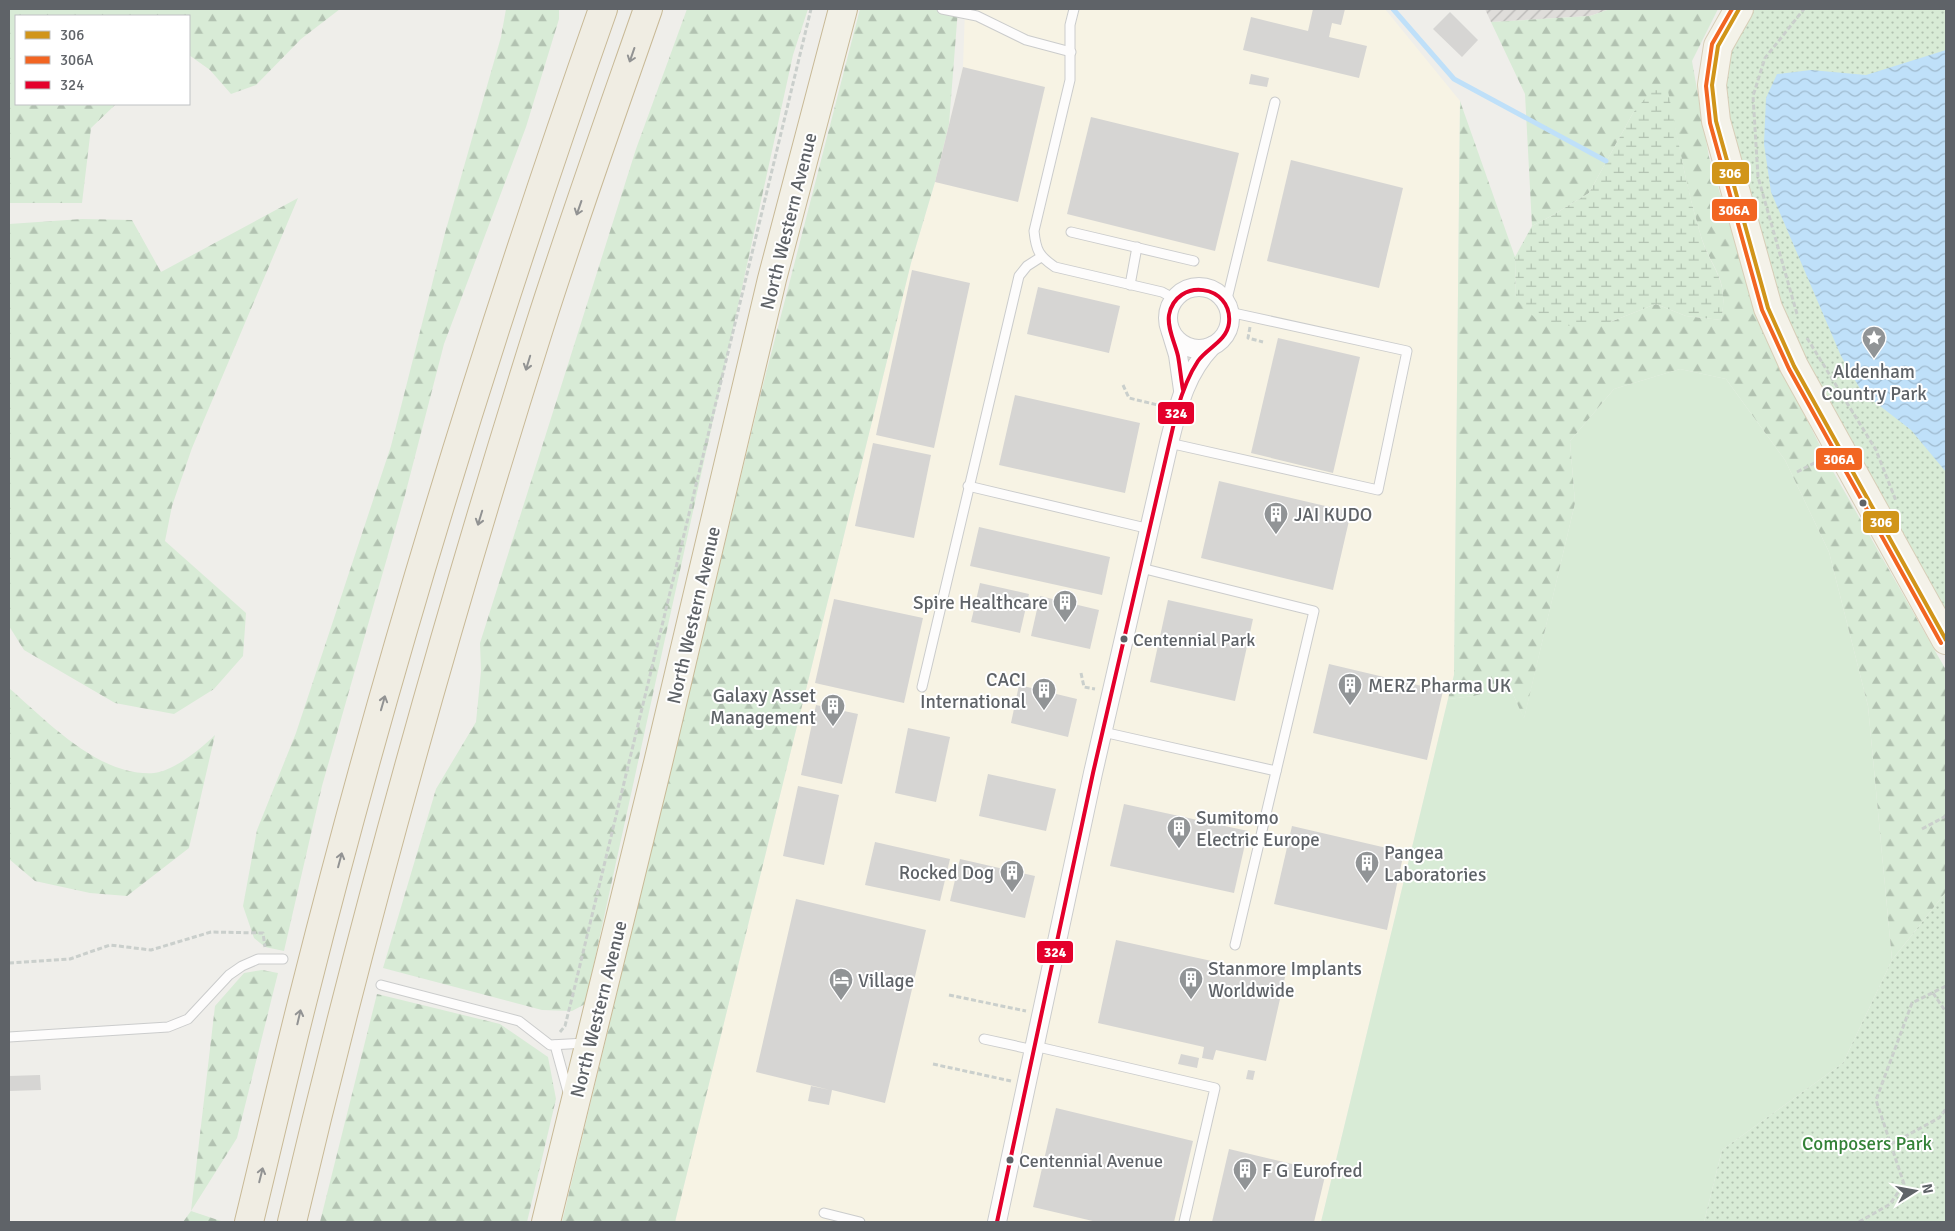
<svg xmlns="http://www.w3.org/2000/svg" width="1955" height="1231" viewBox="0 0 1955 1231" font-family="Signika,sans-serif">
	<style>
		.commercial { fill: #f7f3e4 }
		.industrial { fill: url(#industrial-furrows) }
		.green { fill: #d8ebd6 }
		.forest { fill: url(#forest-firs) }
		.wetland { fill: url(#wetland-marsh) }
		.park { fill: url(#park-dots) }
		.water { fill: url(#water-waves) }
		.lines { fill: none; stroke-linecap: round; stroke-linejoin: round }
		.stream { stroke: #bfe0f9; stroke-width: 5 }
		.building { fill: #d6d5d3 }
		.service-casing { stroke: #cbcccc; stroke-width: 11 }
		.minor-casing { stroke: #cbcccc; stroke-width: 20 }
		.primary-casing { stroke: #d7ceb8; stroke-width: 30 }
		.trunk-casing { stroke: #c8b996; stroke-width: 30 }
		.motorway-casing { stroke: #c8b996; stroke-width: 30 }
		.path { stroke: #cacfcc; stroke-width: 3; stroke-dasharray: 5 2.5; stroke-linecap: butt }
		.service { stroke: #fdfcfc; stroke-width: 9 }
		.minor { stroke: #fdfcfc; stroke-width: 18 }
		.primary { stroke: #f4f2e9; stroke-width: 28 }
		.trunk { stroke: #f2f0e6; stroke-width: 28 }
		.motorway { stroke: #f0ede3; stroke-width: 28 }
		.bus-1-casing { stroke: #fff; stroke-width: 8 }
		.bus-2-casing { stroke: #fff; stroke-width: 8 }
		.bus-3-casing { stroke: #fff; stroke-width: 8 }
		.bus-1 { stroke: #d1951a; stroke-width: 4 }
		.bus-2 { stroke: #f26522; stroke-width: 4 }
		.bus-3 { stroke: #e4002b; stroke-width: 4 }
		.oneway { stroke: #929393 }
		.bus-dot { fill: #5f6368; stroke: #fff; stroke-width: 2 }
		.labels { text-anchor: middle; stroke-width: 4; stroke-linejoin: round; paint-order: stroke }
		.bus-label { font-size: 18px; fill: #5f6368; stroke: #fff; text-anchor: start }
		.street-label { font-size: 19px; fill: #5f6368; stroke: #fff }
		.poi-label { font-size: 19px; fill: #5f6368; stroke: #fff; text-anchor: start }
		.park-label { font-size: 19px; fill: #348238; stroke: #fff }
		.line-badge { stroke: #fff; stroke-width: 2 }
		.badge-label { font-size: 14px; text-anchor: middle; font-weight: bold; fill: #fff }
	</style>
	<defs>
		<pattern id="industrial-furrows" width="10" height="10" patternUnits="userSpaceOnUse" patternTransform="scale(1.25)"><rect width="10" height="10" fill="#dfddda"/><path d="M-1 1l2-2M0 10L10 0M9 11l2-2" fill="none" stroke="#b8b7b5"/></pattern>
		<pattern id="forest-firs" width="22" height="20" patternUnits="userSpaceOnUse" patternTransform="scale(1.25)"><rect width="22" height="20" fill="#d8ebd6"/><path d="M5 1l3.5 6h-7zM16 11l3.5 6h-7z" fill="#b2c2b1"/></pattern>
		<pattern id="wetland-marsh" width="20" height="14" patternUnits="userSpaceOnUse" patternTransform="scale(1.25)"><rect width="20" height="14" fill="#d8ebd6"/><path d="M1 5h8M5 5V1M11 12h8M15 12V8" fill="none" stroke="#b2c2b1"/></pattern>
		<pattern id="park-dots" width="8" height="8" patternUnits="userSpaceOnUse" patternTransform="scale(1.25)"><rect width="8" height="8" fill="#d8ebd6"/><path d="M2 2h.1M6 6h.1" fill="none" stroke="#b2c2b1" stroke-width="1.8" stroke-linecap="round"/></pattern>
		<pattern id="water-waves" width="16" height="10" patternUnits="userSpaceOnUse" patternTransform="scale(1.25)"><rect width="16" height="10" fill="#bfe0f9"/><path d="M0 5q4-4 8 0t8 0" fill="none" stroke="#9eb9cd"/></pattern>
	</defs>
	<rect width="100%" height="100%" fill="#efeeea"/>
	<path class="commercial" d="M965 9H1385L1460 101 1454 675 1321 1222H675L911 263 935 182 963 67Z"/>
	<path class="industrial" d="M1485 9H1610L1590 16 1491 22Z"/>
	<path class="green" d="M1680 369 1726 379 1785 460 1829 552 1868 706 1892 960 1843 1063 1722 1150 1704 1222H1321L1448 699 1474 696 1498 689 1513 694 1524 718 1575 503 1570 441 1614 389Z"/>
	<g class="forest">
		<path d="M9 9H340L301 39 256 85 231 94 210 70 189 55V16H16V104H116L91 128 82 203H9Z"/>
		<path d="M506 9H559V19L526 127 444 344 405 495 322 786 284 951 265 947 254 938 243 906 257 830 296 733 391 446 445 233 501 37Z"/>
		<path d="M687 9H808L793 55 585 1004 572 1011 542 1010 383 968 436 789 476 722 481 671 480 643 636 149Z"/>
		<path d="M860 9H958L949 124 935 182 911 263 675 1222H562L761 393Z"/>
		<path d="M1610 9H1718L1692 61 1709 157 1760 325 1830 466 1946 670V892L1892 960 1868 706 1829 552 1785 460 1726 379 1680 369 1614 389 1570 441 1575 503 1524 719 1513 694 1498 689 1474 696 1448 699 1454 675 1460 101 1515 257 1516 299 1610 322 1656 304 1686 316 1721 320C1730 276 1710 269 1700 233 1686 187 1678 138 1667 91L1633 113 1589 193 1553 215 1532 226 1525 94 1491 22 1590 16Z"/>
		<path d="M298 198 192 448 172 506 165 541 246 613 243 656 214 689 174 714 115 703 24 650 9 626V224L82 219 132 220 161 272Z"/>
		<path d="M9 688C47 721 99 777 154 773 174 771 202 748 215 735L189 848 127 896 90 893 35 881 9 859Z"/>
		<path d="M262 970 278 973 237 1138 191 1211 224 1222H183L191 1211 215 1006 244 973Z"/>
		<path d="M377 994 500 1024 548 1057 556 1099 527 1222H320Z"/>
	</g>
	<path class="wetland" d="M1652 90 1668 91C1678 138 1686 187 1700 233 1710 270 1730 277 1721 320L1686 316 1656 304 1610 322 1570 326 1536 319 1516 299 1515 257 1532 226 1553 215 1589 193 1633 113Z"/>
	<g class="park">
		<path d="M1751 9H1946V619L1777 307 1721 96 1729 41Z"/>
		<path d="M1946 892V1222H1704L1722 1150 1843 1063 1892 960Z"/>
	</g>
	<path class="water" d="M1946 50V472L1911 430 1862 392 1841 356 1771 192 1764 144 1766 98 1777 74 1811 70 1866 75Z"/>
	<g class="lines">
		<path class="stream" d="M1393 9 1454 79 1606 161"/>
	</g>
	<g class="building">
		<path d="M1313 9H1345L1341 25 1332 23 1329 37 1367 46 1359 78 1243 50 1251 17 1308 31Z"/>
		<path d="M1450 12 1478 40 1462 57 1433 29Z"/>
		<path d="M963 67 1045 87 1018 202 935 182Z"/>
		<path d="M1251 74 1269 78 1267 87 1249 84Z"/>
		<path d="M1091 117 1239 153 1215 251 1067 214Z"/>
		<path d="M1291 160 1403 188 1379 288 1267 261Z"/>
		<path d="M912 270 970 283 934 448 876 435Z"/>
		<path d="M1038 287 1120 306 1109 353 1027 334Z"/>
		<path d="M1278 338 1360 357 1333 473 1251 453Z"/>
		<path d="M1015 395 1140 423 1125 493 999 465Z"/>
		<path d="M873 443 931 455 914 538 855 526Z"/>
		<path d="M1219 481 1351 512 1333 590 1201 558Z"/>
		<path d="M979 527 1110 557 1102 595 970 566Z"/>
		<path d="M980 583 1029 594 1020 633 971 622Z"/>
		<path d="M1040 596 1099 610 1090 649 1031 636Z"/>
		<path d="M834 599 923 618 904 703 815 683Z"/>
		<path d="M1168 600 1253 619 1235 701 1150 682Z"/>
		<path d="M1329 664 1443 691 1427 760 1313 733Z"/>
		<path d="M1019 685 1077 699 1068 737 1011 723Z"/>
		<path d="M816 705 858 714 842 784 801 775Z"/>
		<path d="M908 728 950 737 936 802 895 793Z"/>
		<path d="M988 774 1056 789 1046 831 979 816Z"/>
		<path d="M798 786 839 795 824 865 783 856Z"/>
		<path d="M1124 804 1248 831 1234 893 1110 866Z"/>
		<path d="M1292 826 1404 852 1387 930 1274 904Z"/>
		<path d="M875 842 950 859 940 901 865 885Z"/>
		<path d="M960 859 1035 876 1025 918 950 901Z"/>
		<path d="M796 899 926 930 885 1103 832 1090 829 1105 808 1101 811 1086 830 1090 756 1072Z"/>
		<path d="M1116 940 1285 977 1266 1061 1216 1050 1213 1060 1202 1058 1204 1047 1098 1023Z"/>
		<path d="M1181 1054 1199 1058 1197 1068 1178 1064Z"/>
		<path d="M1248 1070 1255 1071 1253 1080 1246 1079Z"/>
		<path d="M40 1075 41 1090 9 1091V1076Z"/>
		<path d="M1056 1108 1193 1141 1174 1222H1097L1033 1207Z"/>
		<path d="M1229 1149 1326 1172 1314 1222H1212Z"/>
	</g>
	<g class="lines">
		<defs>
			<g id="service">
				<path d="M942 9 977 16 1026 40 1071 52"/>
				<path d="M1074 9 1070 25V80L1034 231C1036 251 1039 256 1055 267L1162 292 1175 299"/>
				<path d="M1071 232 1194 261"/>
				<path d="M1130 285 1137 247"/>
				<path d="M1226 303 1275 102"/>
				<path d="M1169 443 1378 490 1407 351 1229 312"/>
				<path d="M968 486 1150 529"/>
				<path d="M1141 568 1314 611 1235 945"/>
				<path d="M922 687 1019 276 1027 266 1041 257"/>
				<path d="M1103 732 1276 771"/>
				<path d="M381 985 519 1021 550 1045 586 1043"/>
				<path d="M9 1037 168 1027 188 1019 229 975 242 966 258 959H283"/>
				<path d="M984 1039 1034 1050"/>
				<path d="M555 1045 568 1092"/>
				<path d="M1034 1046 1215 1088 1184 1222"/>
				<path d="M824 1213 860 1222"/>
			</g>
			<g id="minor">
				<circle cx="1199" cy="318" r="31"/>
				<path d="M1171 332 1178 355 1183 390"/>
				<path d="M997 1222 1093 773 1169 443C1178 407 1185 374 1212 346"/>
			</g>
			<path id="primary" d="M1739 9 1718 46 1712 85 1716 121 1768 308 1794 366 1946 640"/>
			<path id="trunk" d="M546 1222 658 763 772 279 843 9"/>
			<g id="motorway">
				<path d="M249 1222C268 1144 286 1065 306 987 389 657 490 330 603 9"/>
				<path d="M292 1222C363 921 446 623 539 328 573 221 611 115 648 9"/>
			</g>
		</defs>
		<use href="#service" class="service-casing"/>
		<use href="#minor" class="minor-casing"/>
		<use href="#primary" class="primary-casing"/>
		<use href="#trunk" class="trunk-casing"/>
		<use href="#motorway" class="motorway-casing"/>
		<g class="path">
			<path d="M1797 314 1758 177 1753 96 1765 58 1804 9"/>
			<path d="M1250 327 1248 338 1263 342"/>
			<path d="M1807 338 1876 450 1896 501"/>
			<path d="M1123 385 1129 398 1162 406"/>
			<path d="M1797 472 1822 459"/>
			<path d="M1081 673 1084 687 1095 689"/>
			<path d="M1922 829 1946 816"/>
			<path d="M9 963 70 959 110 945 151 950 211 932 263 933 265 947"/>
			<path d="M1933 993 1946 1012"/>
			<path d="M949 995 1026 1011"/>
			<path d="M560 1032 565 1026 573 994 811 9"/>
			<path d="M933 1064 1011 1081"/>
			<path d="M1891 1144 1939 1118 1946 1109"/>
			<path d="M1859 1222 1890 1204 1904 1184 1876 1100 1912 1003 1946 986"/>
		</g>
		<use href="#service" class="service"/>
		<use href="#minor" class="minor"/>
		<use href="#primary" class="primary"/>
		<use href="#trunk" class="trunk"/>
		<use href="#motorway" class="motorway"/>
		<defs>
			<path id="bus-1" d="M1739 9 1718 46 1712 85 1716 121 1768 308 1794 366 1946 640"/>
			<path id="bus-2" d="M1732 9 1712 44 1706 86 1710 123 1762 310 1789 369 1941 643"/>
			<path id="bus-3" d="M997 1222 1093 773 1177 410C1182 393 1188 376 1198 361 1207 348 1227 341 1229 323 1233 284 1176 277 1169 315 1167 328 1175 343 1178 356 1180 367 1181 379 1183 390"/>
		</defs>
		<use href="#bus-1" class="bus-1-casing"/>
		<use href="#bus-2" class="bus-2-casing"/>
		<use href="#bus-3" class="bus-3-casing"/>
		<use href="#bus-1" class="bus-1"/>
		<use href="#bus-2" class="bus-2"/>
		<use href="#bus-3" class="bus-3"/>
	</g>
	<defs><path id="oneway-shaft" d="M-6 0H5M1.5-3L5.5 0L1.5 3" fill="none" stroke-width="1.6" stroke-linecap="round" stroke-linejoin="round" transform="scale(1.25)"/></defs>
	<g class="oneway">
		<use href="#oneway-shaft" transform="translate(632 55) rotate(109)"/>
		<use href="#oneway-shaft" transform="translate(579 208) rotate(109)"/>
		<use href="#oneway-shaft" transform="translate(528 363) rotate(107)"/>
		<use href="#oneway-shaft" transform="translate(480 518) rotate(107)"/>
		<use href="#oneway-shaft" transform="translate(383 703) rotate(-74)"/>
		<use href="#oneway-shaft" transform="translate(340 860) rotate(-75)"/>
		<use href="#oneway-shaft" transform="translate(299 1017) rotate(-77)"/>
		<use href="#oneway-shaft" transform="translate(261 1175) rotate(-76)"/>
	</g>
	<defs>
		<symbol id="sight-pin" viewBox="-11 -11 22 30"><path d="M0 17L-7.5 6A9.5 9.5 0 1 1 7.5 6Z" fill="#919496" stroke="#fff"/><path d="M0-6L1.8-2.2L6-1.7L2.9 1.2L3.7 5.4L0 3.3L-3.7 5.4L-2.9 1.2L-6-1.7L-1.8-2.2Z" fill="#fff"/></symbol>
		<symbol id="building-pin" viewBox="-11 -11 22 30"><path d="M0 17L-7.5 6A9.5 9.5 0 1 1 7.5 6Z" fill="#919496" stroke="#fff"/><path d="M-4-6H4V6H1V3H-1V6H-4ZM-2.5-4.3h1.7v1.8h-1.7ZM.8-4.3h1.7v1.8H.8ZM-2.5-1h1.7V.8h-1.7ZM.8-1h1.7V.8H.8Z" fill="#fff"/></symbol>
		<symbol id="hotel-pin" viewBox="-11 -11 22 30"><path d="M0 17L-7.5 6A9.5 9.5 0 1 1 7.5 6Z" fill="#919496" stroke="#fff"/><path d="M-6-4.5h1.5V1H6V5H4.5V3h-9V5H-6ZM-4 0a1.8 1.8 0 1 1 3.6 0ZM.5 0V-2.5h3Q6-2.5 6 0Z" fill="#fff"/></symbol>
	</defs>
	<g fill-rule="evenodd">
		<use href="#sight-pin" x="1860" y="324" width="28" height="38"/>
		<use href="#building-pin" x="1262" y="500" width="28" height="38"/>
		<use href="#building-pin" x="1051" y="588" width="28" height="38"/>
		<use href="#building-pin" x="1336" y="671" width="28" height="38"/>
		<use href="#building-pin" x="1030" y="676" width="28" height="38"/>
		<use href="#building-pin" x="819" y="692" width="28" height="38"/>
		<use href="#building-pin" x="1165" y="814" width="28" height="38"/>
		<use href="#building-pin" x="1353" y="849" width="28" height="38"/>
		<use href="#building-pin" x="998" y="858" width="28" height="38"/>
		<use href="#building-pin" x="1177" y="965" width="28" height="38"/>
		<use href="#hotel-pin" x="827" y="966" width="28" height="38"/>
		<use href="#building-pin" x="1231" y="1156" width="28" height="38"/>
	</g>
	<g class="bus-dot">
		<circle cx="1863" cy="503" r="4.5"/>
		<circle cx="1124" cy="639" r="4.5"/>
		<circle cx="1010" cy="1160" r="4.5"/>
	</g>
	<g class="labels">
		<g class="bus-label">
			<text x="1133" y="646">Centennial Park</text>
			<text x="1019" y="1167">Centennial Avenue</text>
		</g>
		<g class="street-label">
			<text transform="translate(788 221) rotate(-76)" y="7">North Western Avenue</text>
			<text transform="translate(693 615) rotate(-77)" y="7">North Western Avenue</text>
			<text transform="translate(598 1009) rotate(-76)" y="7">North Western Avenue</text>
		</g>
		<g class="poi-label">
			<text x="1874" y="378" text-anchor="middle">Aldenham<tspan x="1874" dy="22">Country Park</tspan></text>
			<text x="1294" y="521">JAI KUDO</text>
			<text x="1048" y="609" text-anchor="end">Spire Healthcare</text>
			<text x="1026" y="686" text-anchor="end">CACI<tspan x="1026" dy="22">International</tspan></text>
			<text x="1368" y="692">MERZ Pharma UK</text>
			<text x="816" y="702" text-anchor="end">Galaxy Asset<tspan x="816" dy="22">Management</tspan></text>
			<text x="1196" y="824">Sumitomo<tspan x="1196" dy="22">Electric Europe</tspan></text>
			<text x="1384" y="859">Pangea<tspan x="1384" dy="22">Laboratories</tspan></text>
			<text x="994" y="879" text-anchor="end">Rocked Dog</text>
			<text x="1208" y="975">Stanmore Implants<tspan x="1208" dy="22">Worldwide</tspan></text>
			<text x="858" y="987">Village</text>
			<text x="1262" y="1177">F G Eurofred</text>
		</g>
		<g class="park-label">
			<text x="1867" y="1150">Composers Park</text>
		</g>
	</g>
	<g class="line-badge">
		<rect x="1711" y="161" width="39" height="24" rx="5" fill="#d1951a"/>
		<rect x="1711" y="198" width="47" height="24" rx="5" fill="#f26522"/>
		<rect x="1157" y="401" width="38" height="24" rx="5" fill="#e4002b"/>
		<rect x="1815" y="447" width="48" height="24" rx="5" fill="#f26522"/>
		<rect x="1862" y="510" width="38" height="24" rx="5" fill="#d1951a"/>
		<rect x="1036" y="940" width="38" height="24" rx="5" fill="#e4002b"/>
	</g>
	<g class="badge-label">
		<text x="1730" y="178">306</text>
		<text x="1734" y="215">306A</text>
		<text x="1176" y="418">324</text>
		<text x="1839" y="464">306A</text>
		<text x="1881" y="527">306</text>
		<text x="1055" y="957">324</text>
	</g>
	<rect width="1955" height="1231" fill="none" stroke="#5f6368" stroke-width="20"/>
	<rect x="15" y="15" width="175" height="90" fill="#ffffff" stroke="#bfc1c3"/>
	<rect x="25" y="31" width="25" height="8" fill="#d1951a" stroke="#bfc1c3"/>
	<text x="60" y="40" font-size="15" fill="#5f6368">306</text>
	<rect x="25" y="56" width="25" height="8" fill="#f26522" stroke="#bfc1c3"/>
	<text x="60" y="65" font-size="15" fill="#5f6368">306A</text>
	<rect x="25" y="81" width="25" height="8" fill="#e4002b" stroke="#bfc1c3"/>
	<text x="60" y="90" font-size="15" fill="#5f6368">324</text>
	<g transform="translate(1915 1191) rotate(79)" stroke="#ffffff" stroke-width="4" paint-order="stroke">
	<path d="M0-4L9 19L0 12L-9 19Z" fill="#5f6368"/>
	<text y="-8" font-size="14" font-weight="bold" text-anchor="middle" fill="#5f6368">N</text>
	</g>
</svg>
